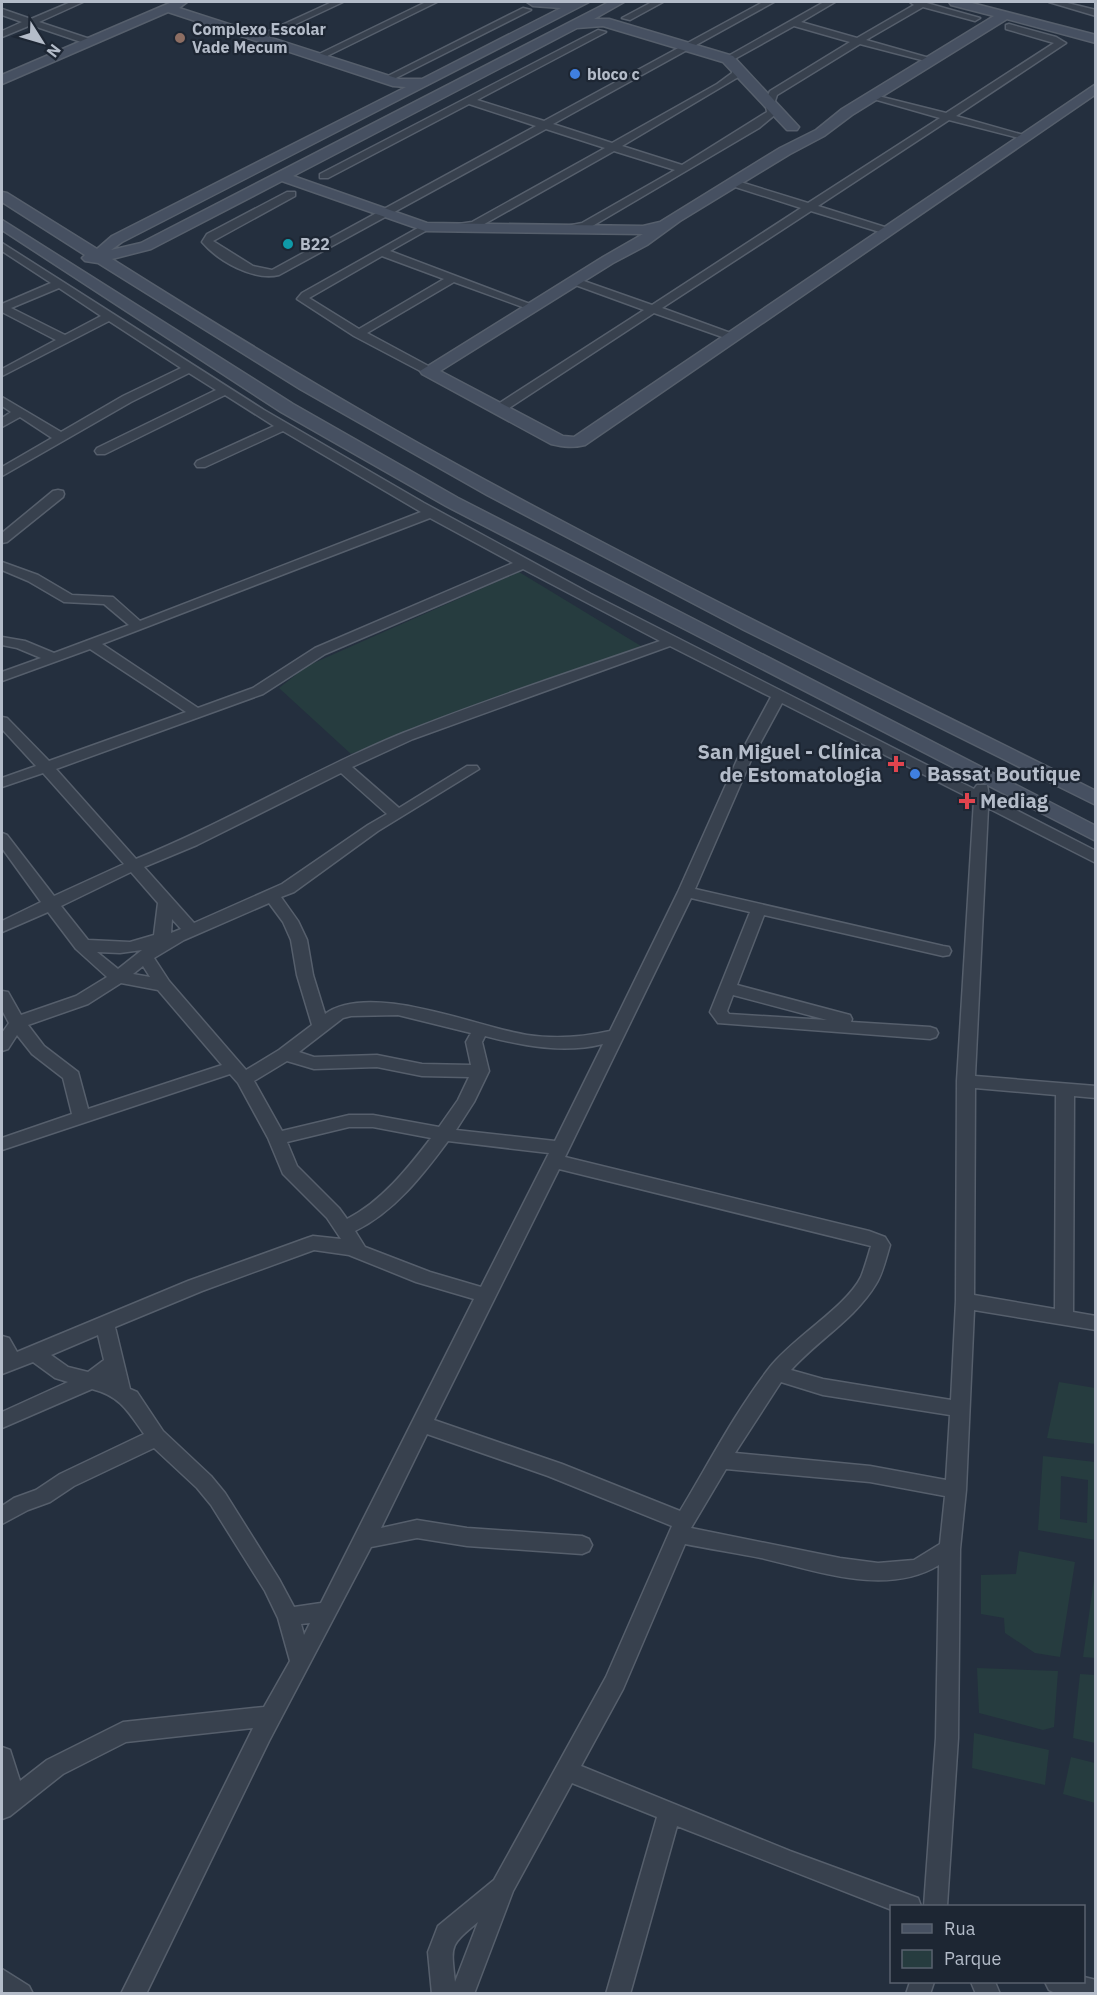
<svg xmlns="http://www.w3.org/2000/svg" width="1097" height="1995" viewBox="0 0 1097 1995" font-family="'IBM Plex Sans',sans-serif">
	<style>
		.green { fill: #263c3f; fill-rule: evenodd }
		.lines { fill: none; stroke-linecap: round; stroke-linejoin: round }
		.street-casing { stroke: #565f6c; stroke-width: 3 }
		.secondary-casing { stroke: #565f6c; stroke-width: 3 }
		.street { fill: #38414e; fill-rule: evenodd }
		.secondary { fill: #465061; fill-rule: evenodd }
		.education-dot { fill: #8d6e63; stroke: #1d2633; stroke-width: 2 }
		.shop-dot { fill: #3f7fe0; stroke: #1d2633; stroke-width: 2 }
		.culture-dot { fill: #0f9aa8; stroke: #1d2633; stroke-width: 2 }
		.health-dot { fill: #e0444e; stroke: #1d2633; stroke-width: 2 }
		.labels { text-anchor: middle; stroke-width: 4.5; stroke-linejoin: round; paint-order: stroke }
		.far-poi-label { font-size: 16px; font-weight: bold; fill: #b4bcc9; stroke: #1d2633; text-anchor: start }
		.poi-label { font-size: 20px; font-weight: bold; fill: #b4bcc9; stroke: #1d2633; text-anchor: start }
	</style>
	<rect width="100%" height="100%" fill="#242f3e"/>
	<g class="green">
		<path d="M519 572 641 646 351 754 279 688 307 666Z"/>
		<path d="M1059 1382 1095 1388V1444L1047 1438Z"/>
		<path d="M1043 1456 1095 1462V1540L1038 1530ZM1061 1476 1088 1480 1087 1523 1060 1519Z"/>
		<path d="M1019 1551 1075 1562 1060 1657 1035 1653 1005 1633 1004 1618 981 1614V1575L1016 1574Z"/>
		<path d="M1095 1572V1658L1083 1657Z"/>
		<path d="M977 1668 1058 1671 1054 1727 1043 1730 979 1713Z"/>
		<path d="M1080 1674 1095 1675V1743L1073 1738Z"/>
		<path d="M974 1733 1049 1750 1045 1785 972 1768Z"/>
		<path d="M1071 1757 1095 1763V1803L1063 1794Z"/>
	</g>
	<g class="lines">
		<defs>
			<g id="street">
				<path d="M71 2H83L39 22 93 40V44H87L31 25 2 37V31L22 22 2 15V9L31 19Z"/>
				<path d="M332 2H343L262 40 254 38Z"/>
				<path d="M426 2H437L321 59 313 57Z"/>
				<path d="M652 2H663L630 20 622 18Z"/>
				<path d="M763 2H774L553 124 612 143 717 84 732 73 734 64H740V76L622 146 682 165 767 112 765 101 770 91 850 42 794 26 731 61 723 59 824 2H835L801 22 857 38 914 5 910 2H923L980 18 975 21 923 7 866 40 933 59V63L860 44 777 95 775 101 777 113 759 128 589 228 566 232 561 229 562 227 582 223 675 170 614 151 479 227 452 229V225L472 222 605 148 546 129 279 275C253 281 218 261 202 242L207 234 287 192H295V196L213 241 253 266 272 270 536 126 469 104 328 178H320V174L598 30 606 32 477 100 544 121Z"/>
				<path d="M1049 2H1063L1096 10V16Z"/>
				<path d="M523 8 531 10 390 81 382 79Z"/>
				<path d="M1009 24 1056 37 1066 43 956 116 1027 136V140L949 120 818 206 891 229V233H883L811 211 662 308 736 335V339H728L654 313 503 412H495V406L644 310 570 283V279H578L652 305 801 208 729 185V181H737L808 203 940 118 870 98V94L946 113 1054 43 1006 29V25Z"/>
				<path d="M425 224 430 227 429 229 390 251 538 307 532 310 528 309 454 282 367 333 432 368V374L428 375 354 336 297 299 302 293ZM382 256 444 279 359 329 309 298Z"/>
				<path d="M2 243 264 410 424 503 591 594 974 789 977 785H987L989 796 1096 851V863L988 808 975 1076 1096 1086V1098L1074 1096 1073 1312 1096 1316V1330L974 1310 966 1490 960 1549 958 1738 947 1906H924L936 1738 939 1565C886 1597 818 1571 761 1558 736 1553 710 1549 685 1544L623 1689 581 1766 790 1851 918 1898 921 1906H892V1910L677 1826 630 1994H606L657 1817 572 1783 513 1891 474 1994H432L428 1952 438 1926 494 1880 606 1677 672 1526 548 1476 427 1434 381 1528 417 1520 467 1528 582 1536 589 1539 592 1545 589 1551 582 1554 467 1546 417 1538 371 1547 269 1741 146 1994H121L253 1728 126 1742 63 1774 10 1816 2 1819V1747L10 1750 20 1781 47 1760 123 1722 264 1707 290 1661 278 1618 265 1591 211 1505 197 1488 154 1448 74 1486 50 1502 28 1510 2 1524V1506L14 1498 36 1490 60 1474 144 1434C128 1411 120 1396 92 1389L2 1428V1412L68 1382 55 1378 33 1362 2 1374V1336L9 1338 17 1352 188 1281 307 1238 313 1236 341 1239 327 1218 283 1174 268 1138 238 1083 230 1074 2 1150V1138L72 1114 63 1078 32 1054 17 1035 8 1049 2 1051V1033L9 1023 2 1010V991L8 992 21 1015 76 996 107 977 76 949 48 912 2 932V921L41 902 2 848V833L7 835 54 896 124 864 43 773 2 787V778L36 766 2 729V717L7 718 49 761 186 712 90 649 2 681V672L41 658 17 648 2 645V637L25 641 54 653 129 625 104 604 64 602 28 581 2 570V562L38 575 72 595 113 597 140 621 421 512 283 431 205 467H197L195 464 197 461 274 426 225 395 105 454H97L95 451 97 448 216 390 189 373 131 402 2 476V467L52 438 20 417 2 427V418L11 412 2 406V397L61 432 123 396 181 368 109 321 2 376V369L56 340 2 312V304L51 283 2 251ZM59 288 101 316 65 335 11 308ZM430 518 513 563 315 648 253 688 198 708 102 644ZM523 569 660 641C574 671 487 699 403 733 312 770 228 822 136 859L56 769 263 694 325 654ZM670 646 771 697 737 760 678 892 610 1031C584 1037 554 1039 527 1035 477 1027 370 981 325 1014L313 975 307 940 298 921 281 897 294 892 378 831 479 769 477 766H467L399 808 352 767 413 739ZM782 703 974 800 957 1081 956 1301 951 1400 823 1379 791 1370C818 1340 855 1319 876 1284 883 1273 886 1258 890 1245L885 1237 869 1231 565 1157 691 898 750 912 710 1012 718 1023 930 1039 936 1037 938 1033 936 1029 930 1027 851 1022 852 1019 850 1015 737 985 764 915 943 956 949 955 951 951 949 947 943 946 695 889 751 760ZM341 773 387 814 368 825 282 884 194 923 144 867 197 845ZM131 872 158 903 154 935 130 942 88 940 61 906ZM269 903 283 922 291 940 297 975 312 1025 279 1050 246 1070 169 981 154 958 184 940ZM172 919 181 929 171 933ZM142 950 118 969 97 952 120 953ZM143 966 150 977 133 974ZM121 983 158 990 222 1065 88 1109 78 1072 44 1046 28 1025 88 1004ZM733 995 827 1020 729 1014 727 1011ZM398 1015 471 1033 466 1042 471 1065 422 1064 377 1055 314 1057 299 1052 343 1018 351 1016ZM485 1036C523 1046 565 1054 603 1044L555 1141 456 1130 474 1102 489 1071 482 1042ZM287 1061 314 1069 377 1067 422 1076 469 1077 458 1100 439 1127 373 1115H349L282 1131 254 1081ZM975 1088 1056 1095 1055 1309 974 1295ZM349 1127H373L431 1138C408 1168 381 1202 347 1219L339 1208 297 1166 287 1142ZM448 1141 549 1153 481 1287 430 1272 365 1247 355 1231C394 1212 422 1176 448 1141ZM559 1169 871 1246C868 1256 865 1267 861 1277 846 1307 794 1337 770 1367 735 1412 709 1463 680 1511L562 1464 434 1420ZM314 1250 349 1255 416 1282 474 1299 321 1603 294 1607 279 1579 225 1493 211 1476 163 1431 137 1392 130 1389 115 1327 202 1291ZM98 1335 104 1360 88 1372 68 1367 51 1355ZM781 1382 823 1395 950 1415 946 1480 870 1466 735 1453ZM726 1469 870 1482 945 1496 940 1544 914 1560 878 1563 840 1558 691 1528ZM310 1623 304 1635 301 1624ZM478 1922 455 1982C451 1945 449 1946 478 1922Z"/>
				<path d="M58 490 63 491 64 494 63 497 7 542 2 543V533L53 491Z"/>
				<path d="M2 1969 29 1986 33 1994H2Z"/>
				<path d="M1084 1977 1096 1980V1994H1057L1049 1990 1045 1982H1084Z"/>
				<path d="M910 1982H934L930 1994H906Z"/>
				<path d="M971 1982H995L1000 1994H976Z"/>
			</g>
			<g id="secondary">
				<path d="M172 2H187L179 8 399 79H422L561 8 533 6 527 2H589L122 242 111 250 141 243 609 2H624L594 19H609L733 56 799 127 797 130H787L723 62 603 26 577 28 293 176 427 223 643 226 660 222 780 148 816 130 842 109 994 16 951 5 949 2H968L1096 35V43L1007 19 852 115 824 136 790 154 680 221 647 245 613 263 440 371 563 436 574 437 1096 84V94L585 445C572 448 564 447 551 444L422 374 420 371 603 257 643 234 425 231 282 181 151 249 112 259C212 322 313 384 416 442 638 566 868 677 1096 791V805L744 630 487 495 300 389 98 263 85 261 82 258 85 255 2 202V192L7 193 97 249 112 236 406 87 393 86 168 12 2 84V75Z"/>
				<path d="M2 220 293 404 458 498 1096 826V841L446 506 281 412 2 230Z"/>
			</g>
		</defs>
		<use href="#street" class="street-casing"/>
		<use href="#secondary" class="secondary-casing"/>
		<use href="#street" class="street"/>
		<use href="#secondary" class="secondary"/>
	</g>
	<circle class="education-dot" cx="180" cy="38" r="6"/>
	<g class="shop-dot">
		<circle cx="575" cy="74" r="6"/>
		<circle cx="915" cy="774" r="6"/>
	</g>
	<circle class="culture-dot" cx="288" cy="244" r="6"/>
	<g class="health-dot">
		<path d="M893 755h6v6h6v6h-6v6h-6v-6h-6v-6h6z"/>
		<path d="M964 792h6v6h6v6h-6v6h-6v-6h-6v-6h6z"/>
	</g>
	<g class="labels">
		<g class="far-poi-label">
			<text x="192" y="35">Complexo Escolar<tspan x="192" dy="18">Vade Mecum</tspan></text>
			<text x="587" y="80">bloco c</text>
			<text x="300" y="250">B22</text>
		</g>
		<g class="poi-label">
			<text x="882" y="759" text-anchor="end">San Miguel - Clínica<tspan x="882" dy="23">de Estomatologia</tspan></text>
			<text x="927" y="781">Bassat Boutique</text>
			<text x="980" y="808">Mediag</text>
		</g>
	</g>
	<rect width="1097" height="1995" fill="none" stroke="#b4bcc9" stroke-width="6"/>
	<rect x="890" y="1905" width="195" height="78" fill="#1d2633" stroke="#59626f" stroke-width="1.5"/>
	<rect x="902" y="1924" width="30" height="9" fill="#465061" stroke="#59626f" stroke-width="1.5"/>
	<text x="944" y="1935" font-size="18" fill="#b4bcc9">Rua</text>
	<rect x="902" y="1950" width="30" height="18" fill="#263c3f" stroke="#59626f" stroke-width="1.5"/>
	<text x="944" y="1965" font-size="18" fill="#b4bcc9">Parque</text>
	<g transform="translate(42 42) rotate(127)" stroke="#1d2633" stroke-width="4.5" paint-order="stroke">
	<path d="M0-4.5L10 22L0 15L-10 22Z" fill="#b4bcc9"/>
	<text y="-9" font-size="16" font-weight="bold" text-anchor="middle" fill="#b4bcc9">N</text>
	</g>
</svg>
